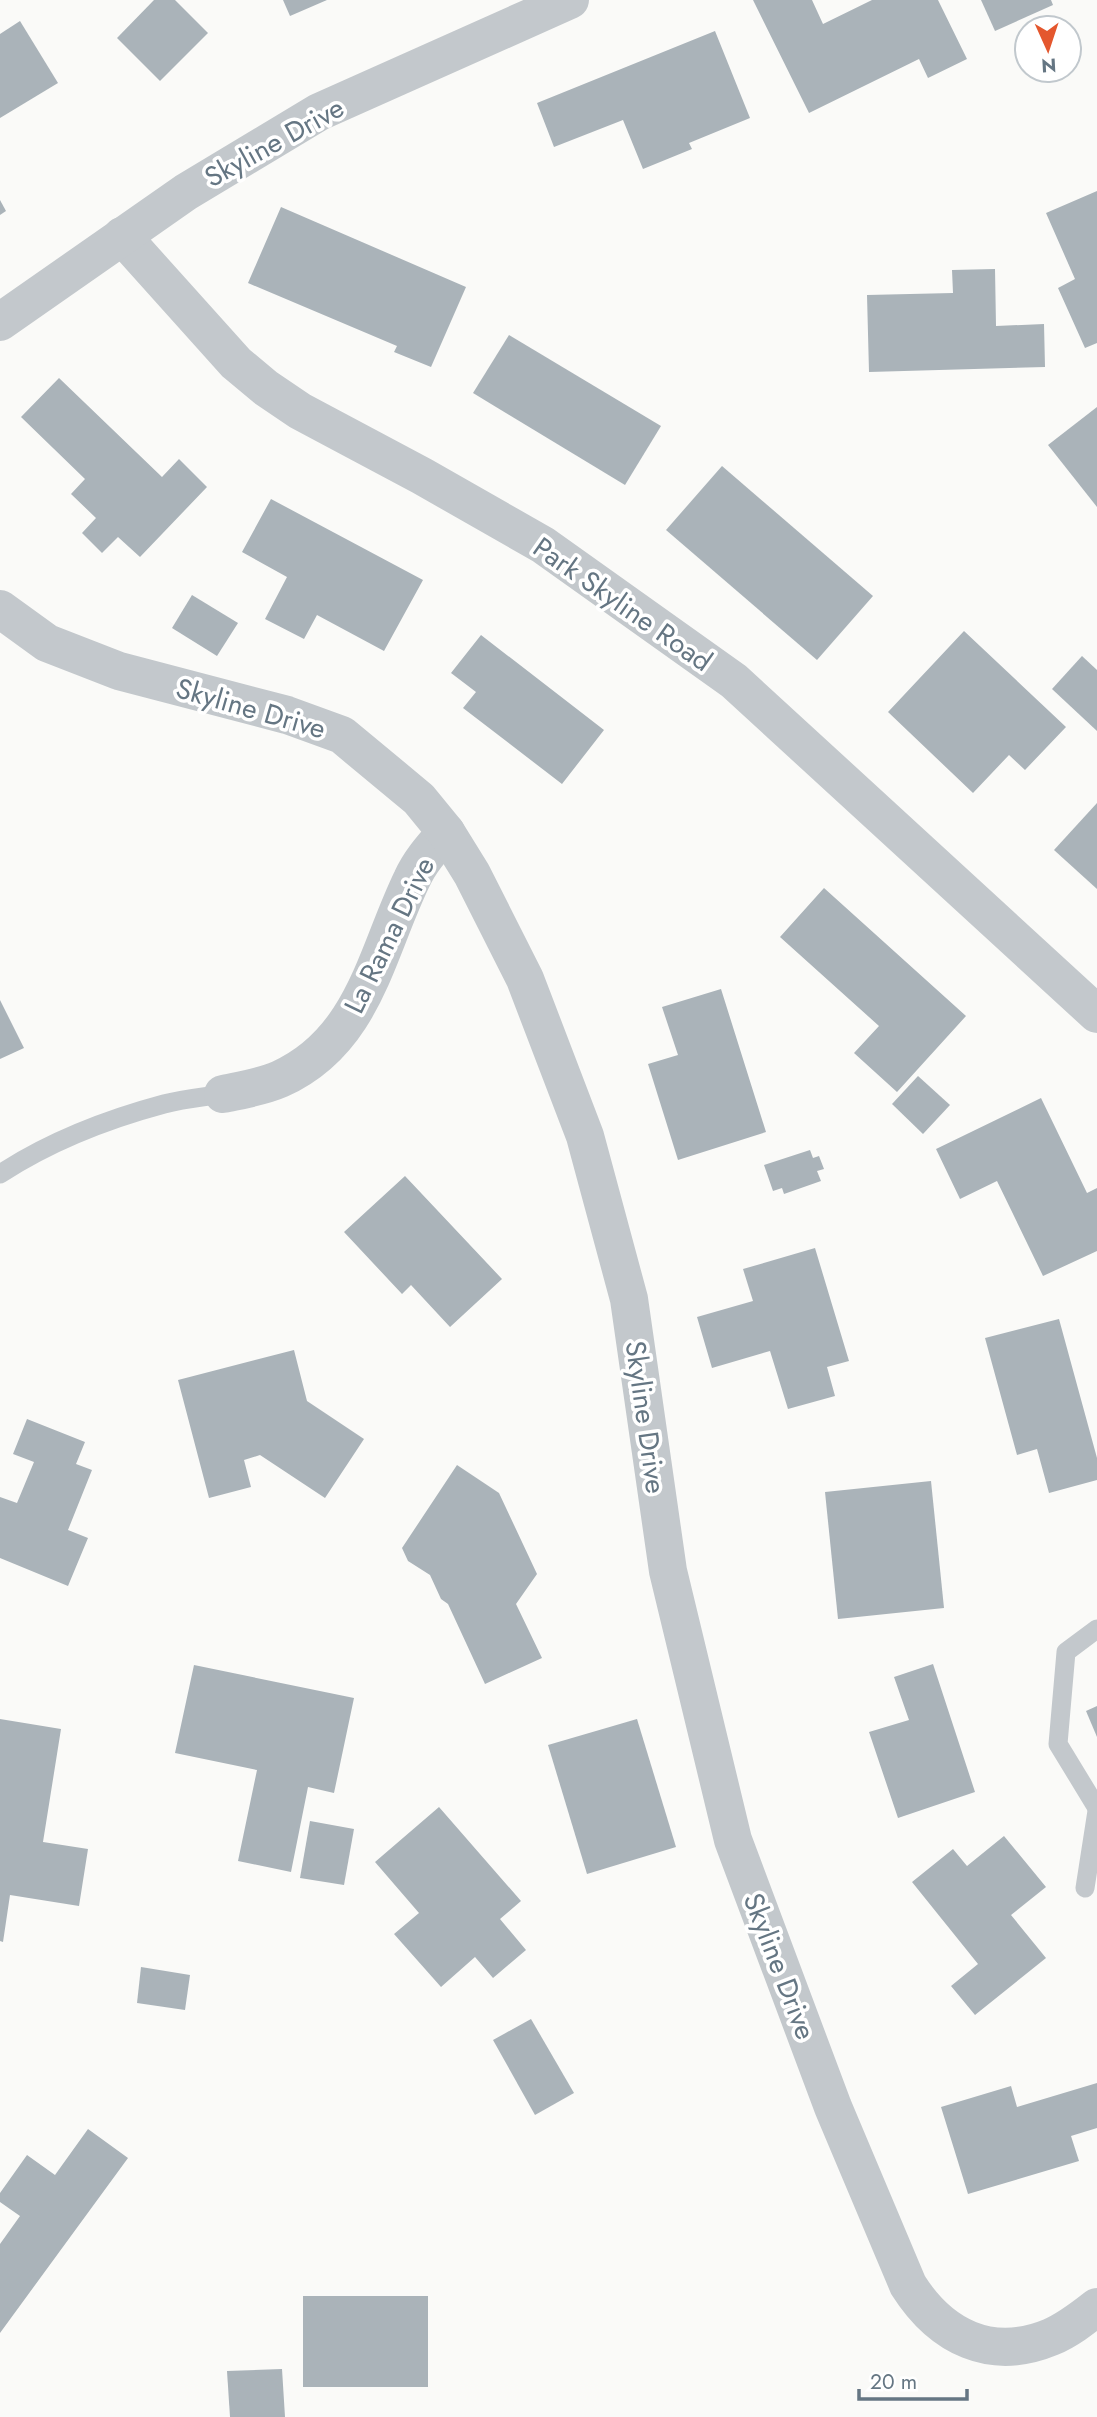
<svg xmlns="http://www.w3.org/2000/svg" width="1097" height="2417" viewBox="0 0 1097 2417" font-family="Jost,sans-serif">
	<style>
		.building { fill: #aab3b9 }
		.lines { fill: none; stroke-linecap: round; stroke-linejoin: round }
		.service { stroke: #c3c8cc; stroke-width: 19 }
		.minor { stroke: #c3c8cc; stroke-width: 38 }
		.tertiary { stroke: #c3c8cc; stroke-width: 38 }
		.labels { text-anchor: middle; stroke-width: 7; stroke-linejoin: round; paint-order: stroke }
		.street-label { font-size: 28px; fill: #657683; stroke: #fff }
	</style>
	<rect width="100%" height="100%" fill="#fafaf8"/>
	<g class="building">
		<path d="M154 0H175L208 33 160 81 117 38Z"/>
		<path d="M283 0H327L290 16Z"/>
		<path d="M753 0H812L823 24 872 0H938L967 59 928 78 919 59 809 113Z"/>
		<path d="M981 0H1051L1053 5 995 31Z"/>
		<path d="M20 21 58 83 0 118V34Z"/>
		<path d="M715 31 750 118 689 143 692 149 643 169 623 120 554 147 537 103Z"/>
		<path d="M1097 191V343L1085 348 1058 288 1075 279 1046 213Z"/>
		<path d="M0 200 6 211 0 215Z"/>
		<path d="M281 207 466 287 431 367 394 352 397 346 248 283Z"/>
		<path d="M995 269 996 326 1044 324 1045 367 869 372 867 295 953 293 952 270Z"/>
		<path d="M509 335 661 426 625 485 473 393Z"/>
		<path d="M59 378 162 477 179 459 207 487 140 557 118 537 102 553 82 533 96 518 71 494 85 479 21 417Z"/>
		<path d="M1097 407V507L1048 445Z"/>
		<path d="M722 466 873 596 817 660 666 530Z"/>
		<path d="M271 499 423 580 384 651 317 615 304 639 265 619 287 577 242 552Z"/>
		<path d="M192 595 238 623 217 656 172 628Z"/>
		<path d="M964 631 1066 727 1025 770 1009 755 973 793 888 712Z"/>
		<path d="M481 635 604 730 562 784 463 708 476 692 451 673Z"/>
		<path d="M1082 656 1097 670V731L1052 689Z"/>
		<path d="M1097 803V889L1054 850Z"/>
		<path d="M824 888 966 1016 897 1092 854 1053 879 1026 780 937Z"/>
		<path d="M721 989 766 1132 678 1160 648 1064 678 1055 662 1007Z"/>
		<path d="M0 1000 24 1048 0 1059Z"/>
		<path d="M918 1076 950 1105 923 1134 892 1104Z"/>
		<path d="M1041 1098 1087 1193 1097 1188V1251L1043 1276 997 1181 960 1199 936 1149Z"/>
		<path d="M810 1150 813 1158 819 1156 824 1169 817 1171 821 1181 784 1194 782 1188 773 1191 764 1165Z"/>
		<path d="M405 1176 502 1279 450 1327 411 1285 402 1294 344 1232Z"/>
		<path d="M815 1248 849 1361 827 1367 835 1396 788 1409 770 1351 712 1368 697 1317 753 1301 743 1269Z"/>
		<path d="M1059 1319 1097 1458V1480L1049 1493 1037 1449 1017 1455 985 1338Z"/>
		<path d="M294 1350 307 1401 364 1439 325 1498 260 1455 244 1460 251 1487 209 1498 178 1380Z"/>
		<path d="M27 1419 85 1442 76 1464 92 1470 68 1530 88 1538 68 1586 0 1558V1497L17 1503 34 1462 13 1454Z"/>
		<path d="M457 1465 499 1493 537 1574 516 1604 542 1658 485 1684 448 1604 441 1599 430 1575 408 1561 402 1548Z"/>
		<path d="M931 1481 944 1608 838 1619 825 1492Z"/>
		<path d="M933 1664 975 1792 898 1818 869 1732 909 1720 894 1677Z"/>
		<path d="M194 1665 354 1698 334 1793 308 1787 291 1872 238 1861 257 1770 175 1753Z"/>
		<path d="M1097 1706V1737L1086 1711Z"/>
		<path d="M0 1719 61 1729 43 1842 88 1849 79 1906 10 1895 3 1942 0 1941Z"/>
		<path d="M637 1719 676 1847 587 1874 548 1745Z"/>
		<path d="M439 1807 521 1901 500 1919 526 1950 493 1978 475 1957 441 1987 394 1934 419 1913 375 1862Z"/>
		<path d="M310 1821 354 1829 344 1885 300 1878Z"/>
		<path d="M1004 1836 1046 1887 1011 1915 1046 1958 975 2015 951 1986 978 1964 912 1882 953 1849 967 1866Z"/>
		<path d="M141 1967 190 1975 185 2010 137 2003Z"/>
		<path d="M531 2019 574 2093 535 2115 493 2040Z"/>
		<path d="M1097 2083V2128L1071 2136 1079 2161 968 2194 941 2107 1011 2086 1017 2107Z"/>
		<path d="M88 2129 128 2158 0 2333V2244L20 2216 0 2202V2193L27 2155 55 2175Z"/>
		<rect x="303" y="2296" width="125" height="91"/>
		<path d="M282 2369 285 2417H230L227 2371Z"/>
	</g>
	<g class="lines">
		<g class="service">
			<path d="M0 1174C49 1142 108 1119 164 1104 183 1099 204 1097 223 1094"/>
			<path d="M1097 1629 1066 1652 1058 1744 1097 1808"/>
			<path d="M1085 1888 1097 1811"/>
		</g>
		<g class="minor">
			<path d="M122 236 236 363 266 388 300 411 422 476 543 545 734 681 1097 1014"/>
			<path d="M223 1094C242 1090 262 1087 280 1079 364 1041 376 953 412 879 420 861 433 847 446 832"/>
		</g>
		<g class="tertiary">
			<path d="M0 322 186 192 319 112 570 0"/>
			<path d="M0 609 47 643 119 671 287 715 342 735 419 799 446 832 472 874 525 979 585 1136 629 1299 668 1571 733 1840 833 2107 908 2285C941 2337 991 2362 1051 2337 1068 2330 1083 2318 1097 2307"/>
		</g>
	</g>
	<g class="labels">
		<g class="street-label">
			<text transform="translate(274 142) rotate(-29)" y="10">Skyline Drive</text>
			<text transform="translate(623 604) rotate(35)" y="10">Park Skyline Road</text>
			<text transform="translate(251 708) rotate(16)" y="10">Skyline Drive</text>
			<text transform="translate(389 935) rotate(-64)" y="10">La Rama Drive</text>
			<text transform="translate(646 1417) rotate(82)" y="10">Skyline Drive</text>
			<text transform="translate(780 1966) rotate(69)" y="10">Skyline Drive</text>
		</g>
	</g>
	<g transform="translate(1048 49) rotate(177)"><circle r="33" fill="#ffffff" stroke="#c1c8cd" stroke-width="2"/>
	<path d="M0-5L12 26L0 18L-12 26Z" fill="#e4572e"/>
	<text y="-10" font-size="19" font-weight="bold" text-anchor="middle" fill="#657683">N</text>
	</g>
	<path d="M859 2389v10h108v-10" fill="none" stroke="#657683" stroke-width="3.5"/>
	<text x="870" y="2389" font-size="21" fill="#657683" stroke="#ffffff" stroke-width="5" paint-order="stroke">20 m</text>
</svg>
